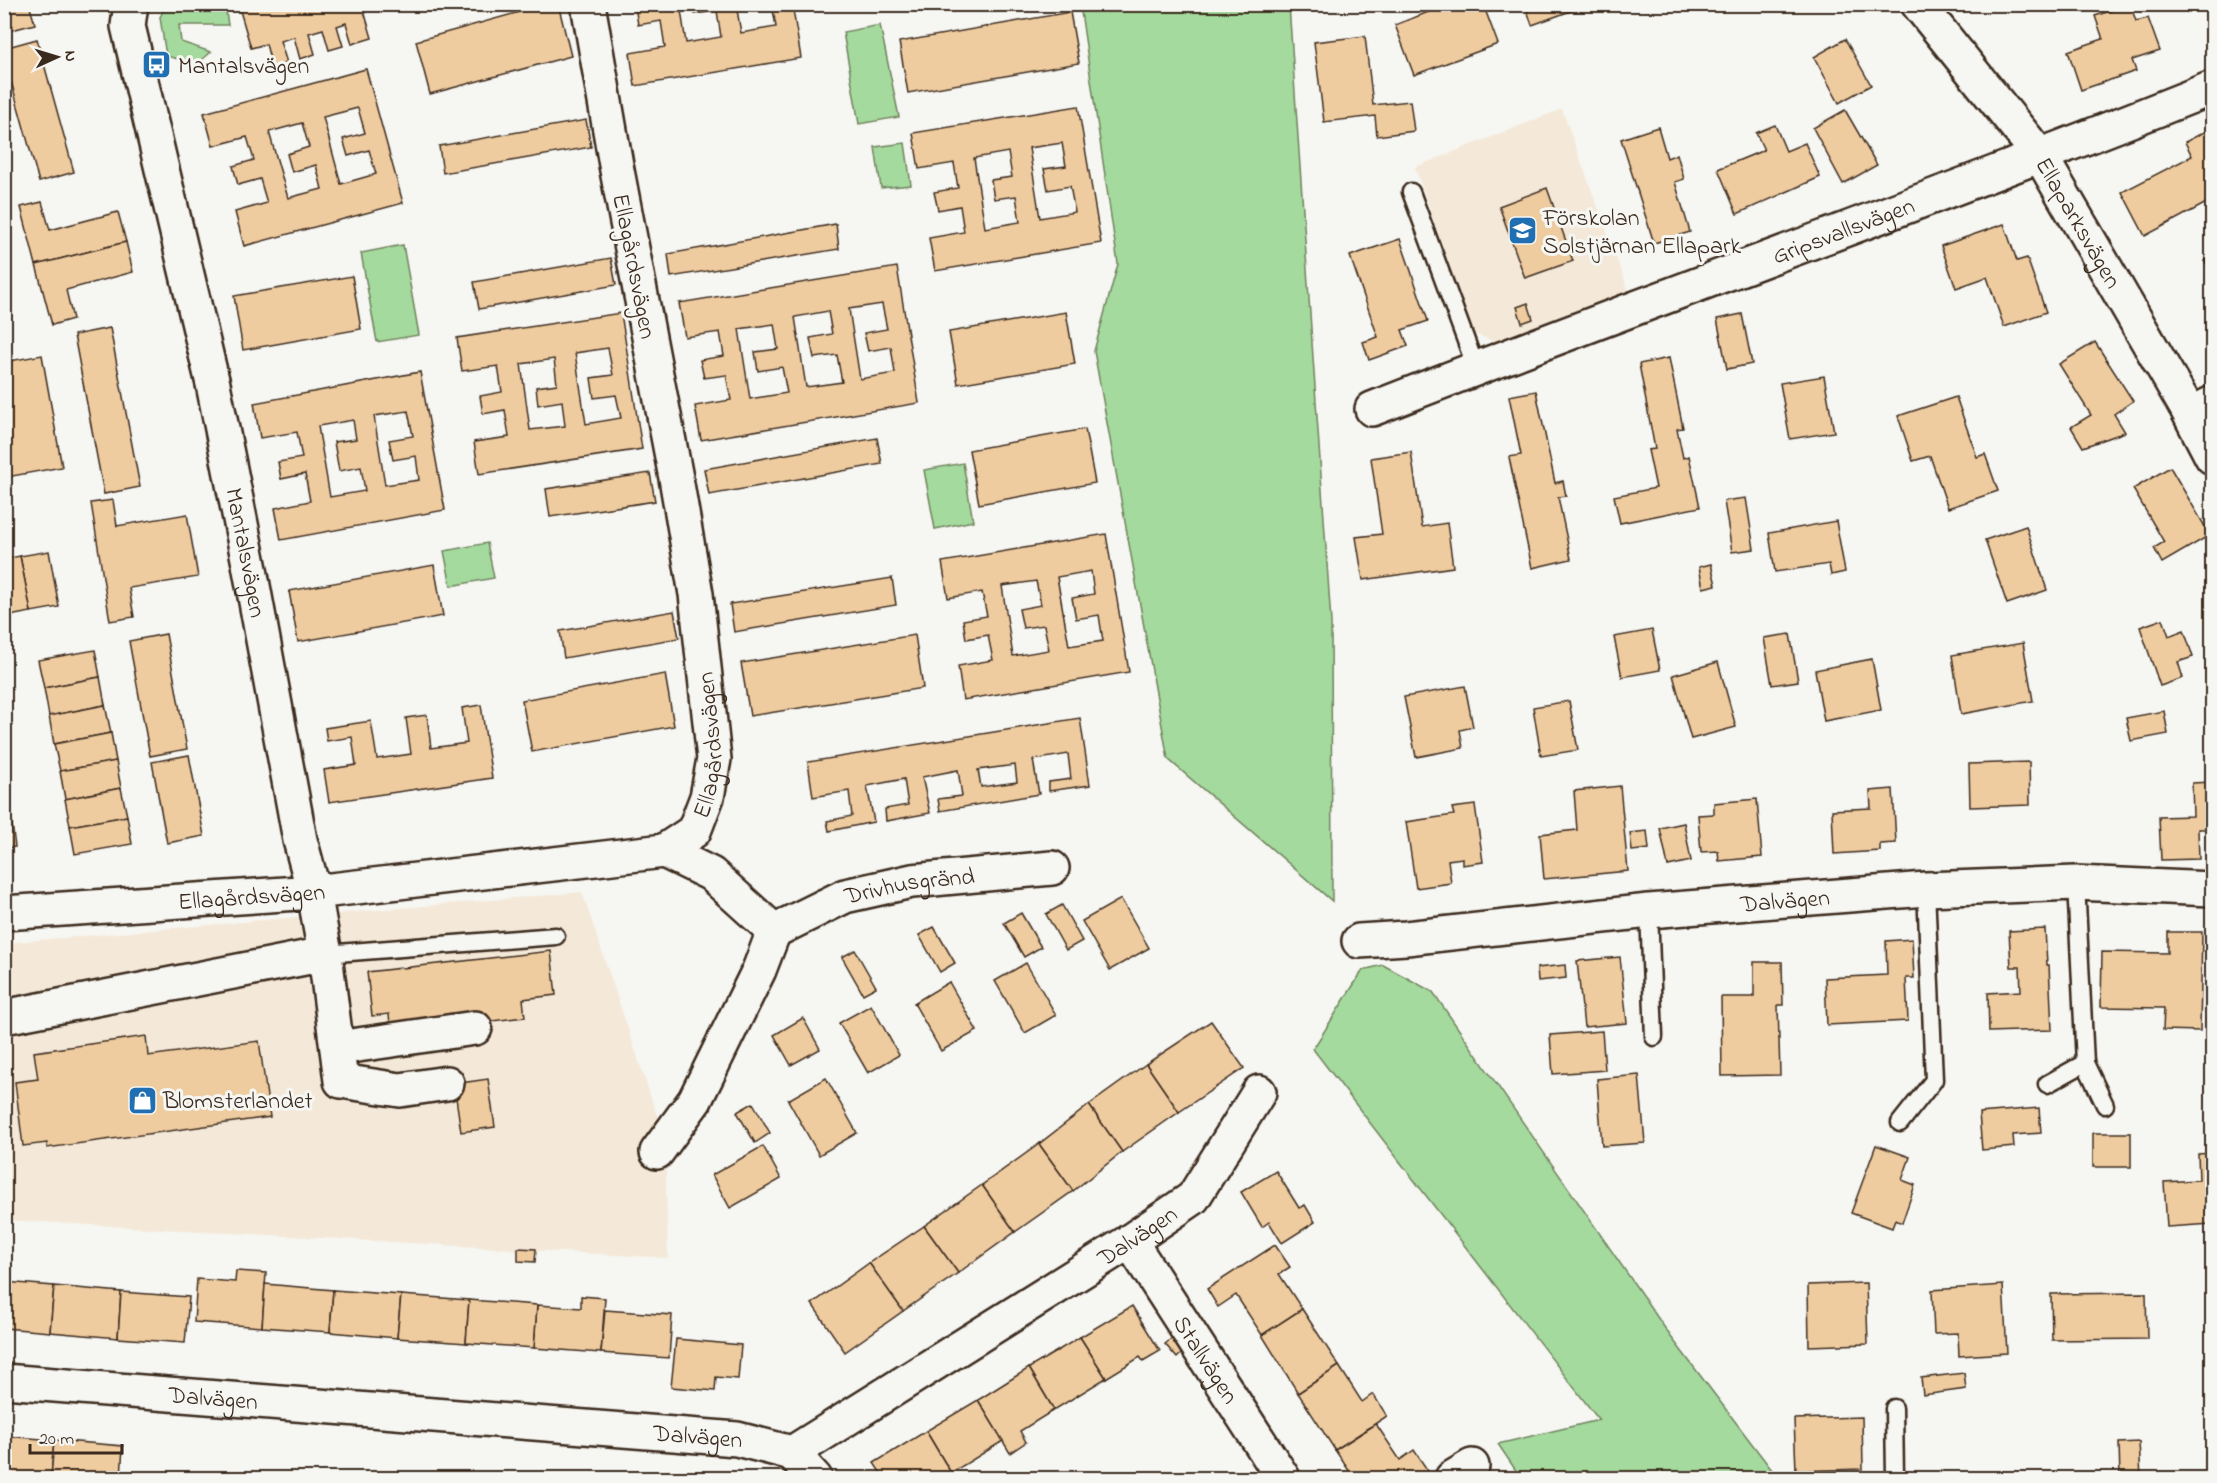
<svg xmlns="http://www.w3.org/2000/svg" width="2217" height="1483" viewBox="0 0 2217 1483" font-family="'Indie Flower',sans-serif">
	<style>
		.built { fill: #f4e9d9 }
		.green { fill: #a4da9d; stroke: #70825e; stroke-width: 1.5 }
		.building { fill: #efcca0; stroke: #3b2a1e; stroke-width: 1.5; fill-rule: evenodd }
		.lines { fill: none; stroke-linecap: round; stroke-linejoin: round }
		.service-casing { stroke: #3b2a1e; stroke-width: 21 }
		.minor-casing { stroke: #3b2a1e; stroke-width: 38 }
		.service { stroke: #f6f6f2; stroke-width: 16 }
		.minor { stroke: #f6f6f2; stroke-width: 33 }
		.labels { text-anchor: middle; stroke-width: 6; stroke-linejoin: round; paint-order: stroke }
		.poi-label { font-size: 24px; fill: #3b2a1e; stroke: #f6f6f2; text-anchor: start }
		.street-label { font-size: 24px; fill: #3b2a1e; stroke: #f6f6f2 }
	</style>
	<rect width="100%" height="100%" fill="#f6f6f2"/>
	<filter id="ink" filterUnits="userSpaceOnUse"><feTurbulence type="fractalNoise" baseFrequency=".0167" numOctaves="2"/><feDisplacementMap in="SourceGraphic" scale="12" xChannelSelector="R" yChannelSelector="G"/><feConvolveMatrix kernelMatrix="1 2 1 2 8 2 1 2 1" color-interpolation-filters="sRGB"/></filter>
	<g filter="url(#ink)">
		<g class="built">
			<path d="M1562 109 1630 295 1501 344 1472 333 1415 167Z"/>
			<path d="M582 892 665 1139 668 1258 5 1220 4 943Z"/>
		</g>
		<g class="green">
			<path d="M166 5H225L228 25H179L181 42 211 52 197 64 166 56 160 17Z"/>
			<path d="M1080 5H1289L1331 622 1332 901 1168 759 1094 351 1118 264Z"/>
			<path d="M880 25 899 117 859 124 843 32Z"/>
			<path d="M905 143 911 185 881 188 875 147Z"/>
			<path d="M403 245 419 335 377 342 361 253Z"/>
			<path d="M963 463 973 521 935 529 924 470Z"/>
			<path d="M487 543 494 578 451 586 444 551Z"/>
			<path d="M1383 965 1433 992 1671 1337 1778 1478H1521L1498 1444 1599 1420 1313 1049 1363 970Z"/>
		</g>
		<g class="building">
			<path d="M4 4H29L35 24 8 31 4 18Z"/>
			<path d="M238 4H362L372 38 352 44 346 23 337 26 343 46 329 50 323 29 309 33 315 54 300 59 294 37 280 41 287 63 272 67 266 44 251 48Z"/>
			<path d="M548 4H558L571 56 430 94 416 41Z"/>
			<path d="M646 4H680L686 43 721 37 717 11 695 14 693 4H736L741 33 776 27 772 4H792L801 58 635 86 630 53 665 47 661 21 638 25 635 6Z"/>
			<path d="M1449 4H1483L1498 44 1414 75 1395 25Z"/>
			<path d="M1525 4H1590L1532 25Z"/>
			<path d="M2130 4 2136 21 2148 18 2160 51 2132 60 2136 71 2081 90 2068 51 2103 39 2095 16Z"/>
			<path d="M1070 12 1079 63 908 93 899 42Z"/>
			<path d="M1365 36 1373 105 1410 101 1414 131 1377 136 1375 116 1324 122 1314 42Z"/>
			<path d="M37 39 74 172 39 182 4 56V48Z"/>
			<path d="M1845 39 1871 85 1839 103 1814 57Z"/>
			<path d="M366 69 403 203 244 246 235 212 267 203 260 179 238 185 233 166 254 160 247 137 213 146 204 113ZM358 108 365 133 343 139 348 156 369 150 376 174 341 184 323 117ZM302 123 309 147 287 154 292 172 316 165 322 189 288 198 269 132Z"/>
			<path d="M1078 106 1101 243 935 271 929 238 964 232 960 206 938 210 934 192 958 188 954 163 919 169 913 133ZM1062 143 1066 166 1044 169 1048 190 1070 186 1075 212 1040 218 1029 148ZM1008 152 1012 177 991 180 994 199 1016 196 1020 222 985 228 974 158Z"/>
			<path d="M1845 110 1877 165 1843 184 1813 128Z"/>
			<path d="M586 120 591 147 443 173 439 146Z"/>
			<path d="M1775 125 1786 151 1805 143 1820 177 1737 214 1718 169 1764 150 1756 133Z"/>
			<path d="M1658 127 1667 158 1677 154 1684 179 1675 182 1690 232 1654 243 1621 139Z"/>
			<path d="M2210 129 2212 134V200L2145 236 2122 192 2192 156 2185 142Z"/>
			<path d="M1547 188 1573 261 1525 278 1499 206Z"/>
			<path d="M42 202 50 230 118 212 126 242 36 265 21 207Z"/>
			<path d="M836 224 839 249 671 277 668 254Z"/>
			<path d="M2004 224 2017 261 2027 258 2046 312 2004 327 1987 277 1956 288 1941 246Z"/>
			<path d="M1400 239 1428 321 1402 330 1408 346 1369 360 1363 342 1378 337 1350 256Z"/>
			<path d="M126 242 133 272 66 290 73 319 52 325 36 265Z"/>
			<path d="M2212 255V273L2204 261Z"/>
			<path d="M611 258 616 285 479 309 474 282Z"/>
			<path d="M897 267 919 403 701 440 695 406 731 400 726 375 704 378 700 360 724 356 720 332 685 337 679 303ZM882 304 887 329 864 333 868 351 891 347 895 373 860 379 849 309ZM828 311 832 334 810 338 814 358 837 355 842 382 806 387 795 317ZM774 324 778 349 755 352 758 371 782 367 787 393 750 399 739 329Z"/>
			<path d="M352 276 361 329 243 350 234 296Z"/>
			<path d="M1528 303 1533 319 1522 323 1517 307Z"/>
			<path d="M1066 312 1075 364 958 384 949 332Z"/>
			<path d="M621 313 642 449 479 474 474 442 509 437 505 410 483 414 480 396 502 392 498 366 462 371 457 338ZM608 348 613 375 591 378 594 398 616 395 621 418 586 424 575 353ZM554 359 557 384 536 387 538 405 562 401 565 426 530 430 521 364Z"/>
			<path d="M1742 314 1752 364 1727 369 1717 319Z"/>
			<path d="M110 328 140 487 104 494 74 335Z"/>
			<path d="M2095 342 2133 401 2114 414 2125 432 2083 447 2071 427 2091 415 2059 364Z"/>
			<path d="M42 355 62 467 7 477 4 463V362Z"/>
			<path d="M1669 358 1683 428 1677 429 1683 458 1689 456 1700 507 1620 523 1614 496 1656 488 1648 450 1655 449 1639 364Z"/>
			<path d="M420 372 445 510 281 540 275 508 310 501 305 474 281 479 278 462 302 458 297 432 260 438 254 403ZM408 411 413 436 389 440 393 460 416 456 419 480 385 485 374 416ZM353 420 356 439 334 442 339 471 361 467 365 491 330 497 318 426Z"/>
			<path d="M1824 376 1834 432 1790 439 1780 383Z"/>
			<path d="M1536 391 1555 483 1563 481 1566 496 1558 497 1571 559 1532 568 1509 457 1521 455 1509 396Z"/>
			<path d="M1956 397 1977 457 1985 454 1998 491 1948 508 1930 456 1913 461 1898 416Z"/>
			<path d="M1085 429 1095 483 979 504 969 450Z"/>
			<path d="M877 438 882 464 709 495 704 469Z"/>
			<path d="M1411 452 1422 527 1447 523 1453 567 1363 580 1356 537 1382 534 1371 458Z"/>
			<path d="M2170 467 2210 535 2162 563 2154 548 2164 542 2133 489Z"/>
			<path d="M650 473 655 501 550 517 546 489Z"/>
			<path d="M1746 498 1754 549 1732 552 1724 501Z"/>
			<path d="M113 500 117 526 187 514 198 577 129 588 134 617 110 621 91 503Z"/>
			<path d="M1836 521 1845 572 1831 575 1829 564 1775 572 1769 533Z"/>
			<path d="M2026 526 2047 590 2007 604 1985 540Z"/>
			<path d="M1106 534 1129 672 963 700 958 666 993 660 988 635 966 639 963 620 987 616 982 592 948 598 942 562ZM1091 571 1094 594 1072 598 1076 619 1099 615 1103 641 1069 646 1057 577ZM1036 581 1041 605 1019 609 1023 628 1044 625 1049 650 1013 656 1002 586Z"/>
			<path d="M49 551 59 607 31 612 20 556Z"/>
			<path d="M20 556 31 612 4 617V559Z"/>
			<path d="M1711 564 1716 585 1703 588 1699 567Z"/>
			<path d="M434 565 443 616 298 642 289 591Z"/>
			<path d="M892 578 896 605 734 632 730 604Z"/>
			<path d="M674 611 679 638 564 658 560 631Z"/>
			<path d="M2163 619 2169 636 2184 630 2193 657 2178 662 2183 678 2160 686 2140 627Z"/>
			<path d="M1652 630 1660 670 1622 677 1614 637Z"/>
			<path d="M166 634 187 749 150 756 129 641Z"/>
			<path d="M1790 634 1798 681 1772 685 1764 638Z"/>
			<path d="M915 635 923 688 750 716 741 663Z"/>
			<path d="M2023 643 2033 701 1961 714 1952 655Z"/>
			<path d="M95 650 100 677 44 688 38 660Z"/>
			<path d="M1872 659 1881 710 1824 721 1815 670Z"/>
			<path d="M1718 662 1736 727 1691 739 1673 675Z"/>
			<path d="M665 674 674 726 532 752 522 700Z"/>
			<path d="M100 677 105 705 49 716 44 688Z"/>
			<path d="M1465 686 1473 727 1460 730 1463 748 1416 757 1404 697Z"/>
			<path d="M1569 701 1578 750 1541 756 1533 707Z"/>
			<path d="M105 705 111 733 54 744 49 716Z"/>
			<path d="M481 705 492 778 329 802 324 770 356 765 352 737 327 741 325 728 371 721 377 759 411 754 406 718 427 715 431 748 467 743 462 708Z"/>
			<path d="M2164 711 2168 734 2131 741 2126 718Z"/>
			<path d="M1080 718 1090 785 1049 791V782L1071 779 1068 754 1033 760 1039 794 940 811 938 799 962 796 958 770 922 777 930 813 886 821 885 809 908 805 904 779 867 786 874 822 829 831 827 821 852 816 849 791 813 797 808 762ZM1015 765 1017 782 981 787 978 770Z"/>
			<path d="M111 733 116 761 60 771 54 744Z"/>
			<path d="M189 755 204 836 167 843 152 762Z"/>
			<path d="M116 761 121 788 65 799 60 771Z"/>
			<path d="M2029 762 2030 805 1970 807 1969 764Z"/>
			<path d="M2212 782V829H2198L2199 859 2161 860 2159 817 2193 816 2192 783Z"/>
			<path d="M1620 786 1628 871 1544 879 1540 834 1577 830 1574 791Z"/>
			<path d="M121 788 127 816 70 826 65 799Z"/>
			<path d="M1893 789 1896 843 1880 844V851L1834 854 1832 810 1871 808 1870 791Z"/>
			<path d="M1757 799 1762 857 1719 861 1718 851 1701 852 1698 815 1714 814V803Z"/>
			<path d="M1475 805 1483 862 1462 865V858L1448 860 1451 883 1416 888 1406 822 1454 815 1452 808Z"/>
			<path d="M11 816 15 847 4 848V817Z"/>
			<path d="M127 816 132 844 75 854 70 826Z"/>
			<path d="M1684 823 1691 861 1668 866 1660 828Z"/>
			<path d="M1647 831 1649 849 1632 851 1630 833Z"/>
			<path d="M1121 899 1149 948 1110 970 1082 921Z"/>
			<path d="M1062 905 1082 941 1066 950 1046 914Z"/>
			<path d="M1021 913 1041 947 1024 957 1004 923Z"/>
			<path d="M934 927 955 963 940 972 919 935Z"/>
			<path d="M2045 929 2047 965H2049L2052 1030 1989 1032 1988 993 2021 991 2020 967H2011L2009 931Z"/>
			<path d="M2168 932H2202L2200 1031 2163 1030 2164 1008 2101 1007 2102 952 2168 953Z"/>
			<path d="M1912 939 1914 978H1906L1908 1021 1827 1025 1825 978 1887 975 1886 941Z"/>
			<path d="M855 950 876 987 863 994 842 957Z"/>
			<path d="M551 951 556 995 523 999 525 1017 391 1033 389 1014 372 1016 367 972Z"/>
			<path d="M1620 957 1627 1023 1584 1027 1577 961Z"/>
			<path d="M1754 962H1782L1783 1005H1778L1780 1075 1722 1076 1721 997H1754Z"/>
			<path d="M1026 963 1056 1015 1025 1033 995 981Z"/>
			<path d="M1565 965 1566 978 1538 981 1537 968Z"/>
			<path d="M949 982 977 1031 941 1051 914 1003Z"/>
			<path d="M871 1005 899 1055 868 1073 839 1023Z"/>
			<path d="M803 1018 820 1049 791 1065 774 1035Z"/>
			<path d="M1211 1021 1244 1068 1179 1112 1146 1064Z"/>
			<path d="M1602 1031 1605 1070 1553 1074 1550 1035Z"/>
			<path d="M146 1036 148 1056 259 1041 270 1117 47 1148V1143L23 1146 15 1082 38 1079 34 1052Z"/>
			<path d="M1146 1064 1179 1112 1122 1152 1089 1105Z"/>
			<path d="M1639 1075 1645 1143 1602 1146 1597 1079Z"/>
			<path d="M826 1078 857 1133 819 1155 788 1100Z"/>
			<path d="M488 1079 495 1127 461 1132 454 1084Z"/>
			<path d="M753 1103 770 1133 755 1143 737 1112Z"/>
			<path d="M1089 1105 1122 1152 1073 1191 1039 1144Z"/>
			<path d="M2039 1108 2041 1133 2013 1135 2014 1147 1982 1150 1979 1113Z"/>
			<rect x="2093" y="1133" width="38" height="34"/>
			<path d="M1039 1144 1073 1191 1015 1232 982 1185Z"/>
			<path d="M1876 1145 1910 1157 1902 1180 1915 1185 1902 1223 1895 1220 1892 1228 1851 1213Z"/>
			<path d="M763 1146 781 1179 730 1208 712 1175Z"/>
			<path d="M2212 1153V1224L2167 1227 2164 1182 2199 1180 2198 1154Z"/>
			<path d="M1276 1171 1299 1208 1305 1205 1315 1222 1282 1243 1269 1222 1262 1227 1241 1192Z"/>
			<path d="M982 1185 1015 1232 958 1273 924 1226Z"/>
			<path d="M924 1226 958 1273 903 1311 869 1263Z"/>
			<path d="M1275 1245 1290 1267 1279 1274 1302 1309 1262 1335 1236 1295 1218 1307 1207 1289Z"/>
			<path d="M518 1248 536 1249 535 1262 518 1261Z"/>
			<path d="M869 1263 903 1311 845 1352 812 1304Z"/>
			<path d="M236 1271 266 1273 262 1327 194 1322 197 1279 235 1282Z"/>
			<path d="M4 1282 54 1286 50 1332 4 1328Z"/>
			<path d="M1866 1283 1868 1344 1809 1346 1808 1285Z"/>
			<path d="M265 1284 333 1290 330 1332 262 1327Z"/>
			<path d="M2003 1285 2007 1353 1959 1356 1958 1333 1934 1334 1932 1290Z"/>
			<path d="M54 1286 121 1292 118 1338 50 1332Z"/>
			<path d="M333 1290 401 1295 397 1338 330 1332Z"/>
			<path d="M121 1292 189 1297 185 1343 118 1338Z"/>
			<path d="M2146 1293 2147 1339 2052 1340 2051 1294Z"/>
			<path d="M401 1295 469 1300 466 1343 397 1338Z"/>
			<path d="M581 1296 605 1298 601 1353 534 1348 537 1305 581 1308Z"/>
			<path d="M469 1300 537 1305 534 1348 466 1343Z"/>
			<path d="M1132 1306 1160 1351 1143 1361 1140 1357 1106 1378 1080 1337Z"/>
			<path d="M1302 1309 1339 1366 1298 1393 1262 1335Z"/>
			<path d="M605 1310 672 1315 669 1358 601 1353Z"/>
			<path d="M1080 1337 1106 1378 1054 1410 1029 1368Z"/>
			<path d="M1174 1337 1185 1350 1177 1358 1165 1344Z"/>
			<path d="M676 1339 741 1345 738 1379 716 1377 715 1391 671 1387Z"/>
			<path d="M1339 1366 1362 1402 1373 1394 1387 1416 1335 1450 1298 1393Z"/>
			<path d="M1029 1368 1054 1410 1020 1431 1026 1442 1010 1453 978 1400Z"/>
			<path d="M1964 1373 1966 1389 1923 1395 1921 1378Z"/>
			<path d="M978 1400 1003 1441 951 1473 926 1431Z"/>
			<path d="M1862 1417 1863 1469 1796 1471 1794 1419Z"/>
			<path d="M1376 1424 1400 1460 1414 1450 1428 1471 1417 1478H1354L1335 1450Z"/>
			<path d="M926 1431 951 1473 942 1478H884L874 1463Z"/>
			<path d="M4 1436 54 1440 51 1478H4Z"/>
			<path d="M54 1440 123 1446 121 1478H51Z"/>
			<path d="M2139 1442 2141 1478H2120L2119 1443Z"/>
		</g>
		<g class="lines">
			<defs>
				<g id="service">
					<path d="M1411 192 1476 368"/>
					<path d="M2186 407 2212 394"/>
					<path d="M1649 911 1654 1037"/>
					<path d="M325 954 556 936"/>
					<path d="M2085 1063 2105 1105"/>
					<path d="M2047 1084 2085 1063 2076 883"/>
					<path d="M1900 1123 1934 1080 1926 889"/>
					<path d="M1894 1408 1895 1478"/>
				</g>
				<g id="minor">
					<path id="s1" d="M131 4 128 26 213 384 249 564 300 840 314 892 325 954 341 1081 400 1090 447 1083"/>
					<path id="s2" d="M1918 4 2041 157 2186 407 2212 457"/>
					<path id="s3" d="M1372 409C1651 299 1934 200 2212 88"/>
					<path id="s4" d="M664 851 711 874 774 931 845 896 912 881 1052 868"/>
					<path id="s5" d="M4 913 314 892 664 851 694 831 707 797 714 759 696 594 676 478 616 165 588 4"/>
					<path id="s6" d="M1359 941 1406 938 1649 911 1926 889 2076 883 2212 889"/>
					<path d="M4 1017 325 954"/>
					<path d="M337 1048 475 1028"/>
					<path d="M657 1152 695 1100 759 970 774 931"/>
					<path id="s7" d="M1130 1241 1283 1478"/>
					<path id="s8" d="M4 1381 737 1439 792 1453 1130 1241 1193 1198 1259 1092"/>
					<path d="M792 1453 815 1478"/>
					<path d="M1452 1478 1472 1466"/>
				</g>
			</defs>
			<use href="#service" class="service-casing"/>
			<use href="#minor" class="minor-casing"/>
			<use href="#service" class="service"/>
			<use href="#minor" class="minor"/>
		</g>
	</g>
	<defs>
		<symbol id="bus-square" viewBox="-11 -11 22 22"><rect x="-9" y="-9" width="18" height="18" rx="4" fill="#1f6fb2" stroke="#f6f6f2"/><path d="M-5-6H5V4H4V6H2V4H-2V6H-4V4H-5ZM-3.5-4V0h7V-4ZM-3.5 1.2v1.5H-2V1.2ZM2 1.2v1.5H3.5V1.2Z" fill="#fff"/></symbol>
		<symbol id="school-square" viewBox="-11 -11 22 22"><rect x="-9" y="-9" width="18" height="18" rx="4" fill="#1f6fb2" stroke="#f6f6f2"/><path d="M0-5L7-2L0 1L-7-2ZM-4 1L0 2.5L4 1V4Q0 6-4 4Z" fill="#fff"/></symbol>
		<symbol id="shop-square" viewBox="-11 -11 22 22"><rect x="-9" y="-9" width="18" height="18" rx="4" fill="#1f6fb2" stroke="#f6f6f2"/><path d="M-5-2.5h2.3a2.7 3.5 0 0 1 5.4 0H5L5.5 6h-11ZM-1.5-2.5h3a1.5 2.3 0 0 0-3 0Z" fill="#fff"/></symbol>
	</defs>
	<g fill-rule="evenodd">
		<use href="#bus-square" x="140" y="48" width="33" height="33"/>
		<use href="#school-square" x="1506" y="214" width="33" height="33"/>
		<use href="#shop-square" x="126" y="1084" width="33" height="33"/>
	</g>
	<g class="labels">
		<g class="poi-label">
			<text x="178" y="73">Mantalsvägen</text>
			<text x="1543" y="225">Förskolan<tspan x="1543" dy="28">Solstjärnan Ellapark</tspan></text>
			<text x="163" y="1108">Blomsterlandet</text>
		</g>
		<g class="street-label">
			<text dy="8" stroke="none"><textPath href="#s2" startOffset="272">Ellaparksvägen</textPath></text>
			<text dy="8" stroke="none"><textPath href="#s3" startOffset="504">Gripsvallsvägen</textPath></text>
			<text transform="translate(635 266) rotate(79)" y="8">Ellagårdsvägen</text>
			<text dy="8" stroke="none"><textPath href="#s1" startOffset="562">Mantalsvägen</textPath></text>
			<text dy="8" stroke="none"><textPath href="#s5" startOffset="788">Ellagårdsvägen</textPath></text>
			<text dy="8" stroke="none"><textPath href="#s4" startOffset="282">Drivhusgränd</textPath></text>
			<text dy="8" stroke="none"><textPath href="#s5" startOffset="248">Ellagårdsvägen</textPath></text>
			<text dy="8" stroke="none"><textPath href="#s6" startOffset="428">Dalvägen</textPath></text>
			<text dy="8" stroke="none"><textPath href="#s8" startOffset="1200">Dalvägen</textPath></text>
			<text dy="8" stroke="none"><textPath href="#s7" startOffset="141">Stallvägen</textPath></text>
			<text dy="8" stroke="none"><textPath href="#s8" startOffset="210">Dalvägen</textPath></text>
			<text dy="8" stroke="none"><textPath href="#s8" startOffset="696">Dalvägen</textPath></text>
		</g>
	</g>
	<rect width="2217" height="1483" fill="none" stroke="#f6f6f2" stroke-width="24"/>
	<rect x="12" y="12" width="2193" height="1459" fill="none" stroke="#3b2a1e" stroke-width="2" filter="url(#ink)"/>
	<g transform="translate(57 57) rotate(86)" stroke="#f6f6f2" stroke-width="4.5" paint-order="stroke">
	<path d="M0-4.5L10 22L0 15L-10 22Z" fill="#3b2a1e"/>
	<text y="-9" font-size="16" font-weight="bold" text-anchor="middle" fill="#3b2a1e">N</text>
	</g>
	<path d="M30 1444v9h92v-9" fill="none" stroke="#3b2a1e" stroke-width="3"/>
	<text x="39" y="1444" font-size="18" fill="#3b2a1e" stroke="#f6f6f2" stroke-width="4.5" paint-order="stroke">20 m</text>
</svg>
